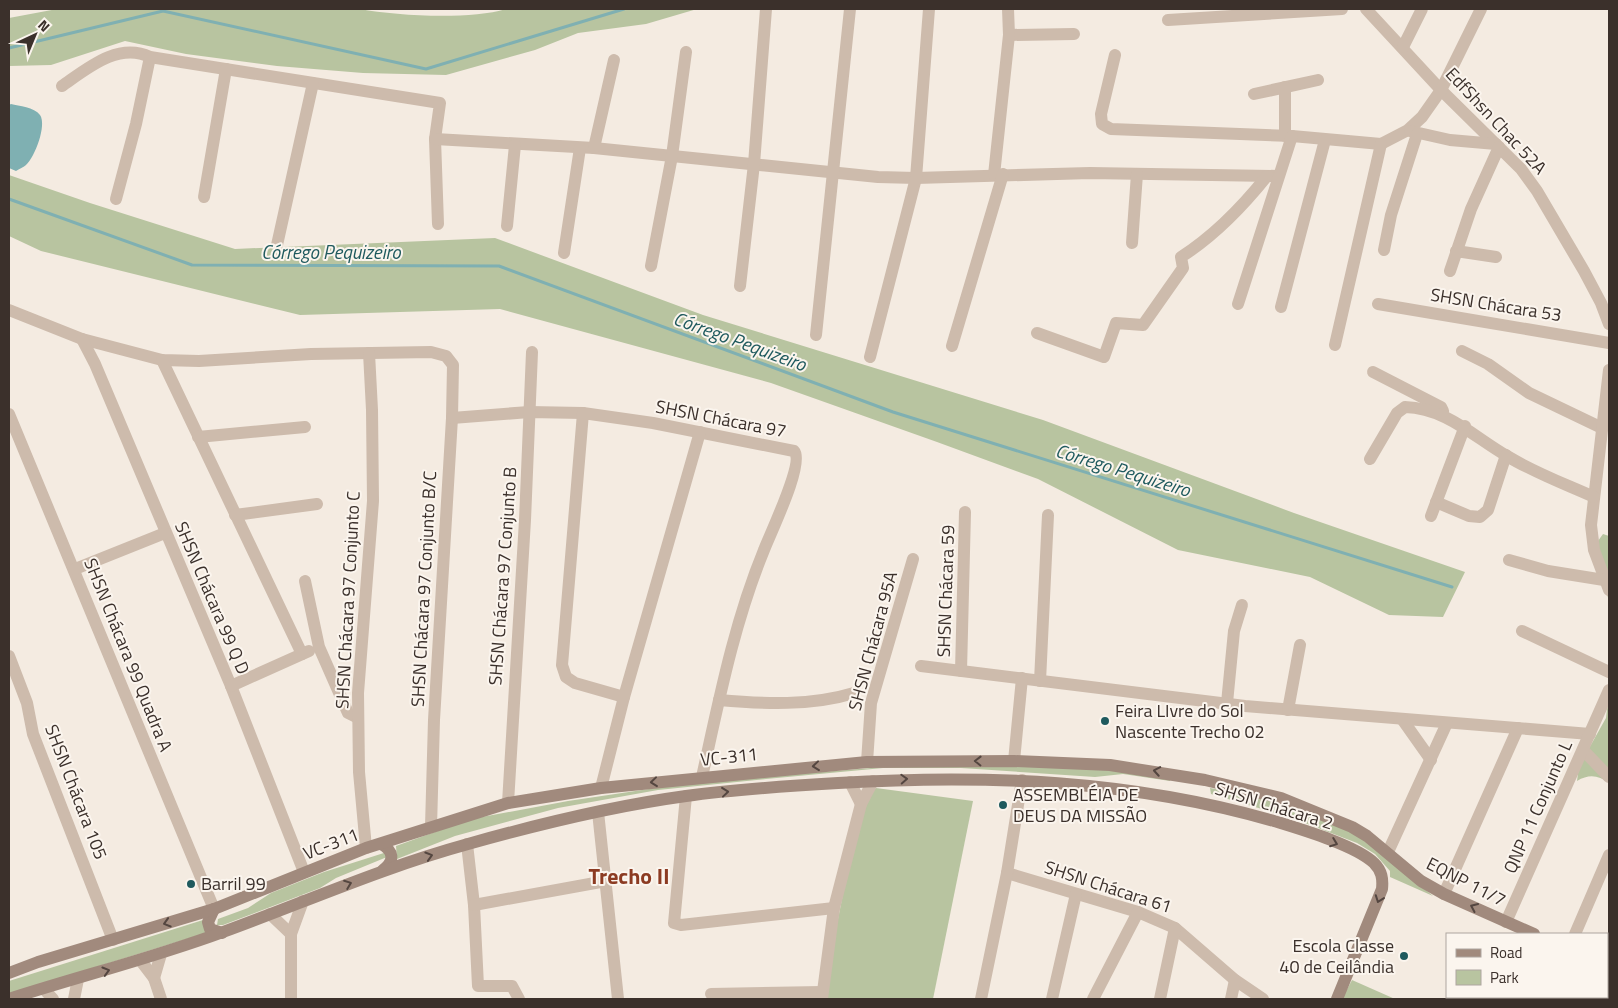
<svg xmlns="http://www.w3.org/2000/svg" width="1618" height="1008" viewBox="0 0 1618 1008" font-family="'Titillium Web',sans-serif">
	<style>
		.green { fill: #b8c4a0 }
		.water { fill: #7fb0b2 }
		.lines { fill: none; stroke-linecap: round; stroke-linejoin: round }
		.stream { stroke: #7fb0b2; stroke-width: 3 }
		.minor { stroke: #cdbbac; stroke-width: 12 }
		.secondary { stroke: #a18a7d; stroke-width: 12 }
		.oneway { stroke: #544640 }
		.poi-dot { fill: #1f5a5e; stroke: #fbf5ee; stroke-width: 2 }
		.labels { text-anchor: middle; stroke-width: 4; stroke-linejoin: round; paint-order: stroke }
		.street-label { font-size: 18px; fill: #3b302b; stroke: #fbf5ee }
		.poi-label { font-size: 18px; fill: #3b302b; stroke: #fbf5ee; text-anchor: start }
		.water-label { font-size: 19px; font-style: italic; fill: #1f5a5e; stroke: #fbf5ee }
		.district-label { font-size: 22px; font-weight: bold; fill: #8c3b22; stroke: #fbf5ee }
	</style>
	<rect width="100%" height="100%" fill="#f4ebe1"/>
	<g class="green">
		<path d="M57 9H360C397 16 470 20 506 9H697L646 24 578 33 535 50 446 75 363 73 277 66 186 54 125 41 51 65 9 66V18Z"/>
		<path d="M9 175 90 203 235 249 495 238 703 315 1043 420 1294 513 1465 572 1443 617 1389 615 1310 577 1178 550 1038 479 937 442 771 383 500 309 300 315 41 251 9 236Z"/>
		<path d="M1603 534 1609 536V601L1593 548Z"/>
		<path d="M1609 694V783C1598 775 1589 774 1577 781L1579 766 1606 718Z"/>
		<path d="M933 763 1089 766 1171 778 1170 781 1123 774 1095 777 961 768H883L766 779 658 790 558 808 455 836 397 859 396 846 471 819 568 801 696 782Z"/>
		<path d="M876 788 973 801 933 999H822L861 804Z"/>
		<path d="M1210 788 1267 799 1361 835 1433 896 1390 877V871L1375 854 1357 843 1292 818 1211 794Z"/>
		<path d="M387 852V857L336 878 320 888 223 925H217L218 919 248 908 271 893 324 872Z"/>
		<path d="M203 920 206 933 9 994V981Z"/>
		<path d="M1352 980 1395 999H1342Z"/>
	</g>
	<path class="water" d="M11 104C19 106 34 107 40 115 47 125 35 157 26 165 24 167 19 169 16 171L9 168V105Z"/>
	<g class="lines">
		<g class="stream">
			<path d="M9 48 163 11 426 69 624 9"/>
			<path d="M9 199 192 265 499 266 893 412 1452 587"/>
		</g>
		<g class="minor">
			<path d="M1366 9 1441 90 1521 169 1537 191 1584 271 1601 303 1609 324"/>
			<path d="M1168 20 1342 9"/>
			<path d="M1009 35 1074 34"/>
			<path d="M1403 47 1422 9"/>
			<path d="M1115 55 1101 114 1102 124 1111 129 1292 136 1381 144 1408 130 1422 117 1441 90 1481 9"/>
			<path d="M62 86C88 68 118 42 150 57L440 103 435 139 438 224"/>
			<path d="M1254 94 1318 80"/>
			<path d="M1410 131 1450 140 1496 144"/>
			<path d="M1285 136V87"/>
			<path d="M435 139 594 148 878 177 916 178 1090 173 1278 176"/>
			<path d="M594 148 614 60"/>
			<path d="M994 175 1009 35 1008 9"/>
			<path d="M204 197 226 69"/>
			<path d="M116 199 136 124 150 57"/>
			<path d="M507 226 515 145"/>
			<path d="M1132 243 1137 174"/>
			<path d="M277 245 313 83"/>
			<path d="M1384 250 1391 215 1417 134"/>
			<path d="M1456 251 1496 257"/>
			<path d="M564 253 580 148"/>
			<path d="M651 266 672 156 686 52"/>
			<path d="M1450 271 1471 209 1499 147"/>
			<path d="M740 286 754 164 766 9"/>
			<path d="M1238 304 1292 136"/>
			<path d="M1378 304 1609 343"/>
			<path d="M1281 307 1325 140"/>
			<path d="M9 310 82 339 162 360 199 361 311 354 431 352 446 356 453 365 452 418 434 720 431 827"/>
			<path d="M1037 333 1104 357 1116 323 1143 325 1183 268 1181 257C1214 236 1243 206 1267 176"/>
			<path d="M816 335 850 9"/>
			<path d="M82 339 95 364 231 686 304 872"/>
			<path d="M1335 345 1381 144"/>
			<path d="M952 346 1003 174"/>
			<path d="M1462 351 1488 364 1529 393 1602 428"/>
			<path d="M870 357 916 178 929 9"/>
			<path d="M162 360 302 654"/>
			<path d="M1609 370 1591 525 1594 550 1609 590"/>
			<path d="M1373 372 1441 407 1443 411"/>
			<path d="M9 414 214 909"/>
			<path d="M452 418 529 412 583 413"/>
			<path d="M198 437 305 427"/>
			<path d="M1370 459 1397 413 1405 407C1446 408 1474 437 1507 456 1535 473 1565 484 1594 497"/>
			<path d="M1436 502 1469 516 1480 517 1488 510 1506 455"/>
			<path d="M235 515 317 504"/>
			<path d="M1431 516 1465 426"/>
			<path d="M1509 560 1548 571 1604 580"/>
			<path d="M75 569 165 533"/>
			<path d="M305 581 319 647 348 713 358 718"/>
			<path d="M1522 631 1609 672"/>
			<path d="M9 656 27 703 33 734 113 940"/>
			<path d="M921 666 1245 706 1590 734"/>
			<path d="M961 671 965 512"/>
			<path d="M1040 681 1048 515"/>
			<path d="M231 686 309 651"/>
			<path d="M624 697 575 683 566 677 562 665 583 413 653 423 794 451C805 462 770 534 764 550 734 623 719 700 702 777"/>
			<path d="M719 700C763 704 812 706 854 693"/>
			<path d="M1227 703 1234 631 1242 605"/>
			<path d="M1288 710 1300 645"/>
			<path d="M1402 719 1431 760"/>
			<path d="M1583 750 1609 777"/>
			<path d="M1014 761 1022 678"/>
			<path d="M867 762 871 703 913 559"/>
			<path d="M850 782 861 804"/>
			<path d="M601 788 624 697 700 432"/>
			<path d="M686 796 674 923 681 925 834 908"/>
			<path d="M508 803 525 520 532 352"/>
			<path d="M598 812 618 999"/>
			<path d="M467 844 474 905 478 986H512L519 999"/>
			<path d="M366 848 359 772 358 693 373 501 372 410 369 353"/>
			<path d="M1388 852 1447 723"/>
			<path d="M1007 873 1138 912 1175 928 1235 980 1263 999"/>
			<path d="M1444 894 1518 728"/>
			<path d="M474 905 606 881"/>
			<path d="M270 914 291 934"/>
			<path d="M1506 922 1609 690"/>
			<path d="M1575 934 1609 855"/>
			<path d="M141 961 154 978 161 999"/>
			<path d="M154 978 161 954"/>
			<path d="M43 988 53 999"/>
			<path d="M711 994 822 992"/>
			<path d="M74 999 78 979"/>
			<path d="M291 999V934L303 901"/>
			<path d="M822 999 834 908 861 804 873 781"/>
			<path d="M981 999 1007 873 1022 780"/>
			<path d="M1052 999 1076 894"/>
			<path d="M1093 999 1138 912"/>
			<path d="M1160 999 1175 928"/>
			<path d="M1231 999 1235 980"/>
		</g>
		<g class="secondary">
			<path d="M381 844C394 851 395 861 383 870"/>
			<path d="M214 909 208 922 210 929 222 933"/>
			<path d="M1607 966 1609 967"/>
			<path d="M9 973 38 962 214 909 366 848 508 803 601 788 867 762 1014 761 1110 765 1205 780 1281 798 1352 827 1367 836 1421 881 1444 894 1534 934"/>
			<path d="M9 999C80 976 153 958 223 932 305 902 384 867 468 844 539 824 613 806 686 796 736 789 787 786 838 783 986 774 1131 780 1274 821 1300 829 1355 845 1374 863 1382 871 1383 879 1382 889L1337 999"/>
		</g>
	</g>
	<defs><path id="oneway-chevron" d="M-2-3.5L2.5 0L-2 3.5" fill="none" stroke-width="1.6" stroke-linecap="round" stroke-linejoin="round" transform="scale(1.25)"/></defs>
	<g class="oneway">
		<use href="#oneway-chevron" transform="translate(978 761) rotate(-179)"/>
		<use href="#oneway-chevron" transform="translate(816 766) rotate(174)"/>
		<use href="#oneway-chevron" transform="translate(1157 771) rotate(-170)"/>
		<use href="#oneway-chevron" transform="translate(904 779) rotate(-3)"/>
		<use href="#oneway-chevron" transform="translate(654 782) rotate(174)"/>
		<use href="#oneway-chevron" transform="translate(725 792) rotate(-6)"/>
		<use href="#oneway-chevron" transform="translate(1334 843) rotate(21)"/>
		<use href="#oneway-chevron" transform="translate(429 856) rotate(-17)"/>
		<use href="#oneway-chevron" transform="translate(348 884) rotate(-21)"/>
		<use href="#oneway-chevron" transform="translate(1379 899) rotate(110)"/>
		<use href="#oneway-chevron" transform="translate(1474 907) rotate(-156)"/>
		<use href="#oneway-chevron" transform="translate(167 923) rotate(163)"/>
		<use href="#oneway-chevron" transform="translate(106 971) rotate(-16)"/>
	</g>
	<g class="poi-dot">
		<circle cx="1105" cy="721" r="5"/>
		<circle cx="1003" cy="805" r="5"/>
		<circle cx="191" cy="884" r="5"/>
		<circle cx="1404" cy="956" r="5"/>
	</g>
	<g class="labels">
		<g class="street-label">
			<text transform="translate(1496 121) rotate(47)" y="6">EdfShsn Chac 52A</text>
			<text transform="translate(1496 305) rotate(9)" y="6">SHSN Chácara 53</text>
			<text transform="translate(721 419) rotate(11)" y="6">SHSN Chácara 97</text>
			<text transform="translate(503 576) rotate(-86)" y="6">SHSN Chácara 97 Conjunto B</text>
			<text transform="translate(424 589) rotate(-87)" y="6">SHSN Chácara 97 Conjunto B/C</text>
			<text transform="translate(946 591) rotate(-88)" y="6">SHSN Chácara 59</text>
			<text transform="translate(212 598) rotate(67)" y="6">SHSN Chácara 99 Q D</text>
			<text transform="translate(348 600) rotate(-87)" y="6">SHSN Chácara 97 Conjunto C</text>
			<text transform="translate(873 641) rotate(-75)" y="6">SHSN Chácara 95A</text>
			<text transform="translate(128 655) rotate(68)" y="6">SHSN Chácara 99 Quadra A</text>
			<text transform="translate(729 757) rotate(-6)" y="6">VC-311</text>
			<text transform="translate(76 792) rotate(69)" y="6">SHSN Chácara 105</text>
			<text transform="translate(1274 806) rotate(17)" y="6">SHSN Chácara 2</text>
			<text transform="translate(1538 807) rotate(-66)" y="6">QNP 11 Conjunto L</text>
			<text transform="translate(331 844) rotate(-21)" y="6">VC-311</text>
			<text transform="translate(1466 882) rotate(27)" y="6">EQNP 11/7</text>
			<text transform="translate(1108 887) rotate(18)" y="6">SHSN Chácara 61</text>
		</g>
		<g class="poi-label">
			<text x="1115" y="717">Feira LIvre do Sol<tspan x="1115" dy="21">Nascente Trecho 02</tspan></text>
			<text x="1013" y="801">ASSEMBLÉIA DE<tspan x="1013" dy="21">DEUS DA MISSÃO</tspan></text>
			<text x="201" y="890">Barril 99</text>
			<text x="1394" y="952" text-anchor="end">Escola Classe<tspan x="1394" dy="21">40 de Ceilândia</tspan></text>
		</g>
		<g class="water-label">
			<text x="331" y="259">Córrego Pequizeiro</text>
			<text transform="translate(740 341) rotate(20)" y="7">Córrego Pequizeiro</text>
			<text transform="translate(1123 470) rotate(17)" y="7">Córrego Pequizeiro</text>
		</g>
		<g class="district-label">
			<text x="629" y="884">Trecho II</text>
		</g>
	</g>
	<rect width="1618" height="1008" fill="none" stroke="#3b302b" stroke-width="20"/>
	<rect x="1446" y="933" width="162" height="65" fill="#fbf5ee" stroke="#aea6a0"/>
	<rect x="1456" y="949" width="25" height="8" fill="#a18a7d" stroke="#aea6a0"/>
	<text x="1490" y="958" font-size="15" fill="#3b302b">Road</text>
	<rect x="1456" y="970" width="25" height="15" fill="#b8c4a0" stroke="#aea6a0"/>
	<text x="1490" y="983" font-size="15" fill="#3b302b">Park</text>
	<g transform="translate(35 35) rotate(44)" stroke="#fbf5ee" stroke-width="4" paint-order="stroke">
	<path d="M0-4L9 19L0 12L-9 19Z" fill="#3b302b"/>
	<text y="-8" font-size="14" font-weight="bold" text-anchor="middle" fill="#3b302b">N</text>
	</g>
</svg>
